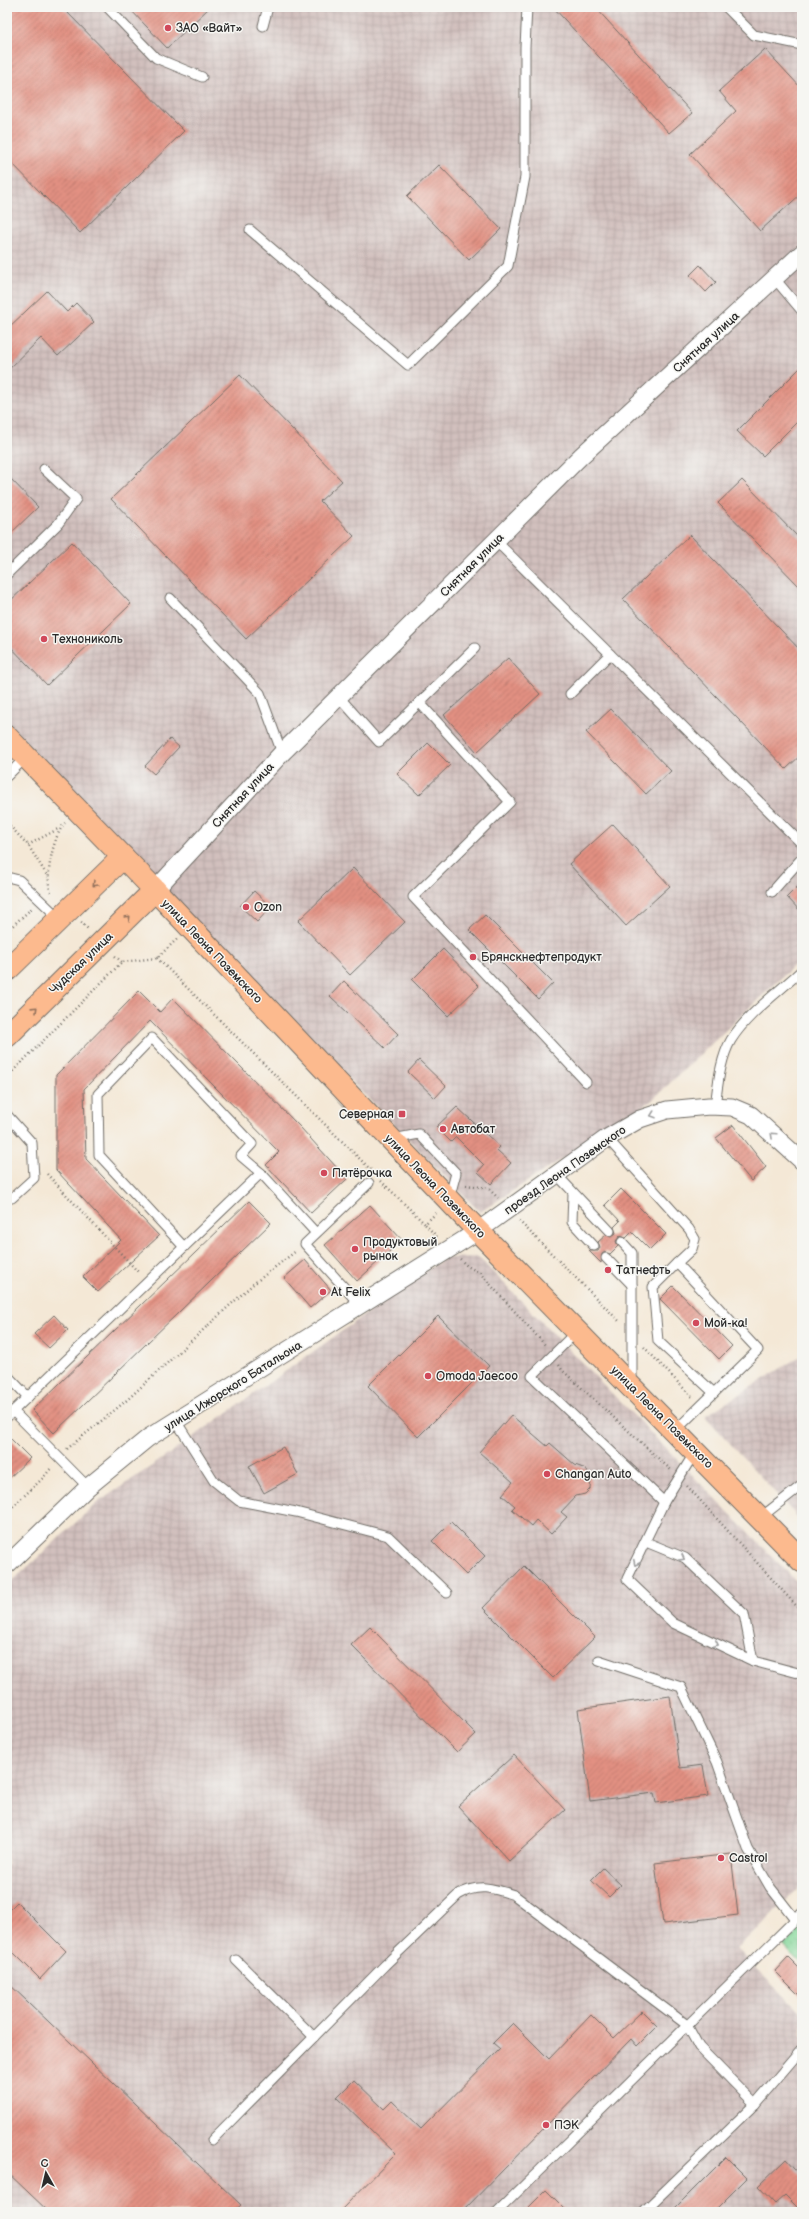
<svg xmlns="http://www.w3.org/2000/svg" width="809" height="2219" viewBox="0 0 809 2219" font-family="'Balsamiq Sans',sans-serif">
	<style>
		.industrial { fill: url(#industrial-grid) }
		.grass { fill: url(#grass-dots); stroke: #588162 }
		.building { fill: url(#building-hatch) }
		.lines { fill: none; stroke-linecap: round; stroke-linejoin: round }
		.service-casing { stroke: #716d67; stroke-width: 11 }
		.minor-casing { stroke: #716d67; stroke-width: 19 }
		.primary-casing { stroke: #716d67; stroke-width: 24 }
		.trunk-casing { stroke: #716d67; stroke-width: 24 }
		.path { stroke: #716d67; stroke-width: 2.5; stroke-dasharray: 1 3; stroke-linecap: butt }
		.service { stroke: #fff; stroke-width: 9 }
		.minor { stroke: #fff; stroke-width: 17 }
		.primary { stroke: #fcba8e; stroke-width: 22 }
		.trunk { stroke: #fcba8e; stroke-width: 22 }
		.oneway { stroke: #94725c }
		.oneway2 { stroke: #a0a0a0 }
		.poi-dot { fill: #d1495b; stroke: #f6f6f2; stroke-width: 1.5 }
		.labels { text-anchor: middle; stroke-width: 3; stroke-linejoin: round; paint-order: stroke }
		.poi-label { font-size: 12px; fill: #2b2b2b; stroke: #f6f6f2; text-anchor: start }
		.street-label { font-size: 12px; fill: #2b2b2b; stroke: #f6f6f2 }
	</style>
	<defs>
		<pattern id="industrial-grid" width="8" height="8" patternUnits="userSpaceOnUse"><rect width="8" height="8" fill="#d1c0bd"/><path d="M0 4h8M4 0v8" fill="none" stroke="#b4a5a3"/></pattern>
		<pattern id="grass-dots" width="8" height="8" patternUnits="userSpaceOnUse"><rect width="8" height="8" fill="#84d799"/><path d="M2 2h.1M6 6h.1" fill="none" stroke="#72b984" stroke-width="1.8" stroke-linecap="round"/></pattern>
		<pattern id="building-hatch" width="6" height="6" patternUnits="userSpaceOnUse"><rect width="6" height="6" fill="#e29082"/><path d="M-1 1l2-2M0 6l6-6M5 7l2-2" fill="none" stroke="#b7766b"/></pattern>
	</defs>
	<rect width="100%" height="100%" fill="#f6f6f2"/>
	<filter id="ink" filterUnits="userSpaceOnUse"><feTurbulence type="fractalNoise" baseFrequency=".025" numOctaves="2"/><feDisplacementMap in="SourceGraphic" scale="8" xChannelSelector="R" yChannelSelector="G"/><feConvolveMatrix kernelMatrix="1 2 1 2 8 2 1 2 1" color-interpolation-filters="sRGB"/></filter>
	<filter id="wash" filterUnits="userSpaceOnUse"><feTurbulence type="fractalNoise" baseFrequency=".012" numOctaves="4" result="noise"/><feDisplacementMap in="SourceGraphic" scale="16" xChannelSelector="R" yChannelSelector="G"/><feGaussianBlur stdDeviation="0.9" result="paint"/><feColorMatrix in="noise" values="0 0 0 0 0 0 0 0 0 0 0 0 0 0 0 0 0 1.4 0 .05"/><feComposite in="paint" operator="in"/></filter>
	<g filter="url(#wash)">
		<rect width="100%" height="100%" fill="#f4e8d6"/>
		<g class="industrial">
			<path d="M7 7H802V958L650 1102 480 1212 7 732Z"/>
			<path d="M478 1257 802 1587V1885L736 1949 802 2014V2212H7V1586L97 1503 162 1459 445 1258Z"/>
			<path d="M802 1355V1522L705 1416Z"/>
		</g>
		<path class="grass" d="M802 1919V1965L779 1941Z"/>
		<g id="blocks">
			<g class="building">
				<path d="M7 7H62L184 131 80 233 7 158Z"/>
				<path d="M128 7H210L167 48Z"/>
				<path d="M553 7H595L692 113 669 133Z"/>
				<path d="M765 49 802 89V193L760 231 690 154 736 111 719 91Z"/>
				<path d="M439 165 501 229 469 260 407 196Z"/>
				<path d="M700 265 716 282 706 292 690 275Z"/>
				<path d="M47 291 67 312 76 303 94 322 58 356 41 338 7 371V329Z"/>
				<path d="M802 366V417L763 456 737 431Z"/>
				<path d="M240 375 342 481 320 501 354 536 246 639 111 499Z"/>
				<path d="M7 475 38 507 7 537Z"/>
				<path d="M742 480 802 541V589L718 503Z"/>
				<path d="M690 535 802 652V754L786 769 623 599Z"/>
				<path d="M72 542 131 604 47 685 7 643V604Z"/>
				<path d="M508 658 540 694 477 752 444 715Z"/>
				<path d="M611 709 671 771 646 794 586 732Z"/>
				<path d="M170 739 179 747 154 774 145 766Z"/>
				<path d="M428 743 450 765 419 795 397 774Z"/>
				<path d="M613 824 670 886 626 926 569 864Z"/>
				<path d="M353 868 405 922 350 975 298 921Z"/>
				<path d="M802 882V913L787 897Z"/>
				<path d="M254 891 271 907 257 922 240 906Z"/>
				<path d="M485 915 553 983 538 999 469 930Z"/>
				<path d="M443 949 479 986 448 1016 412 980Z"/>
				<path d="M344 981 398 1034 385 1048 330 996Z"/>
				<path d="M139 991 160 1012 173 998 301 1128 347 1179 311 1213 266 1165 279 1152 150 1021 84 1089 86 1159 159 1236 98 1292 83 1277 121 1240 56 1170V1075Z"/>
				<path d="M419 1060 446 1086 435 1098 408 1072Z"/>
				<path d="M457 1107 500 1147 497 1150 511 1163 491 1184 478 1172 484 1165 456 1137 451 1142 436 1127Z"/>
				<path d="M733 1125 766 1167 751 1181 716 1138Z"/>
				<path d="M621 1189 666 1234 650 1250 632 1232 626 1238 620 1236 616 1241 618 1246 610 1254 605 1252 602 1254 601 1263 589 1251H598L600 1247 598 1242 606 1235 611 1237 616 1233 614 1227 620 1221 605 1205Z"/>
				<path d="M249 1201 271 1223 54 1433 32 1410Z"/>
				<path d="M370 1205 402 1240 357 1281 325 1245Z"/>
				<path d="M305 1260 331 1290 310 1308 284 1278Z"/>
				<path d="M673 1286 732 1346 719 1359 660 1299Z"/>
				<path d="M54 1315 68 1330 49 1348 34 1334Z"/>
				<path d="M438 1316 489 1366 418 1437 368 1386Z"/>
				<path d="M511 1415 547 1446 550 1443 575 1465 586 1469 591 1479 590 1489 585 1494 576 1496 561 1512 567 1517 551 1534 536 1520 531 1526 512 1509 515 1506 502 1495 513 1482 479 1452Z"/>
				<path d="M7 1435 30 1458 7 1480Z"/>
				<path d="M283 1447 298 1474 264 1493 249 1466Z"/>
				<path d="M451 1522 485 1556 466 1575 432 1541Z"/>
				<path d="M524 1566 595 1637 553 1678 483 1608Z"/>
				<path d="M370 1627 476 1734 457 1752 351 1645Z"/>
				<path d="M670 1696 680 1768 703 1765 708 1796 656 1803 654 1793 590 1801 578 1709Z"/>
				<path d="M514 1755 565 1810 509 1861 458 1806Z"/>
				<path d="M731 1854 738 1915 663 1924 655 1863Z"/>
				<path d="M603 1868 621 1885 609 1897 591 1880Z"/>
				<path d="M17 1902 66 1951 40 1979 7 1946V1912Z"/>
				<path d="M788 1957 802 1971V1998L775 1971Z"/>
				<path d="M7 1982 241 2205 233 2212H49L7 2172Z"/>
				<path d="M642 2011 657 2026 637 2046 631 2039 462 2212H339L396 2154 337 2097 354 2080 384 2109 392 2101 421 2129 500 2049 493 2043 513 2023 549 2059 591 2015 614 2038Z"/>
				<path d="M726 2157 747 2178 713 2212H671Z"/>
				<path d="M786 2159 802 2177V2212L785 2195 775 2204 758 2186Z"/>
				<path d="M546 2190 568 2212H524Z"/>
			</g>
		</g>
	</g>
	<g filter="url(#ink)">
		<use href="#blocks" fill-opacity="0" stroke="#716d67" stroke-width="1"/>
		<g class="lines">
			<defs>
				<g id="service">
					<path d="M107 7 156 58 202 77"/>
					<path d="M726 7 754 35 802 45"/>
					<path d="M263 26 268 7"/>
					<path d="M250 230 408 365 508 266 525 177V47L527 7"/>
					<path d="M775 279 802 311"/>
					<path d="M496 541 802 844"/>
					<path d="M7 574 58 524 76 499 44 469"/>
					<path d="M170 598 260 693 282 753"/>
					<path d="M570 694 610 654"/>
					<path d="M339 697 379 742 475 648"/>
					<path d="M419 702 510 802 413 897 586 1082"/>
					<path d="M7 776 26 757"/>
					<path d="M7 877 19 880 60 919"/>
					<path d="M772 892 802 858"/>
					<path d="M715 1106C718 1085 720 1059 731 1040 748 1013 779 992 802 970"/>
					<path d="M7 1115 32 1143 34 1178 12 1198 7 1197"/>
					<path d="M607 1138 689 1229 695 1239 692 1249 677 1263 758 1350 675 1431"/>
					<path d="M393 1139 419 1134 456 1173 449 1199"/>
					<path d="M557 1175 610 1231"/>
					<path d="M573 1193 572 1222 594 1246"/>
					<path d="M622 1242 632 1253V1383"/>
					<path d="M184 1247 99 1155 98 1094 152 1038 252 1144 241 1156 261 1173 316 1233"/>
					<path d="M606 1258 632 1285"/>
					<path d="M677 1263 653 1287 658 1341 714 1393"/>
					<path d="M361 1306 305 1244 369 1183"/>
					<path d="M577 1331 532 1376 664 1502"/>
					<path d="M7 1375 28 1397"/>
					<path d="M13 1411 88 1487"/>
					<path d="M7 1417 261 1173"/>
					<path d="M176 1421 214 1481 239 1501 296 1512 388 1536 447 1593"/>
					<path d="M695 1452 664 1502 627 1579 673 1623 753 1661 802 1674"/>
					<path d="M760 1518 802 1485"/>
					<path d="M646 1542 685 1558 744 1614 753 1661"/>
					<path d="M599 1660 681 1687 717 1762 748 1849 770 1887 795 1919"/>
					<path d="M236 1960 314 2037"/>
					<path d="M212 2140 385 1965 458 1895C478 1883 493 1888 514 1895L687 2025 699 2047 755 2104"/>
					<path d="M497 2212 802 1913"/>
					<path d="M643 2212 755 2104 802 2049"/>
				</g>
				<g id="minor">
					<path d="M155 890 282 753 581 456 802 253"/>
					<path d="M7 1565 88 1487 148 1438 478 1231 607 1138 640 1119 667 1110 709 1106 732 1107 751 1115 802 1161"/>
				</g>
				<path id="primary" d="M155 890 478 1231 802 1561"/>
				<g id="trunk">
					<path d="M7 737 155 890 7 1036"/>
					<path d="M7 970 123 857"/>
				</g>
			</defs>
			<use href="#service" class="service-casing"/>
			<use href="#minor" class="minor-casing"/>
			<use href="#primary" class="primary-casing"/>
			<use href="#trunk" class="trunk-casing"/>
			<g class="path">
				<path d="M7 823 28 845 48 877"/>
				<path d="M28 845 58 829"/>
				<path d="M51 892C44 878 54 833 65 823"/>
				<path d="M81 922 89 930"/>
				<path d="M7 931 32 908"/>
				<path d="M115 956 122 962"/>
				<path d="M157 958 372 1171"/>
				<path d="M7 1077 122 962 157 958 177 939"/>
				<path d="M47 1174 139 1273"/>
				<path d="M381 1181 425 1224"/>
				<path d="M466 1185 488 1188 498 1198"/>
				<path d="M436 1213 425 1224 438 1238"/>
				<path d="M519 1221 620 1322"/>
				<path d="M460 1259 467 1266 480 1273 546 1346"/>
				<path d="M644 1347 692 1397"/>
				<path d="M559 1365 562 1370 671 1470"/>
				<path d="M67 1449 127 1400 252 1285 296 1251"/>
				<path d="M687 1486 802 1612"/>
				<path d="M7 1512 43 1478 52 1467"/>
			</g>
			<use href="#service" class="service"/>
			<use href="#minor" class="minor"/>
			<use href="#primary" class="primary"/>
			<use href="#trunk" class="trunk"/>
		</g>
		<defs><path id="oneway-chevron" d="M-2-3.5L2.5 0L-2 3.5" fill="none" stroke-width="1.6" stroke-linecap="round" stroke-linejoin="round"/></defs>
		<g class="oneway">
			<use href="#oneway-chevron" transform="translate(95 884) rotate(135)"/>
			<use href="#oneway-chevron" transform="translate(128 918) rotate(-45)"/>
			<use href="#oneway-chevron" transform="translate(35 1009) rotate(-44)"/>
		</g>
		<g class="oneway2">
			<use href="#oneway-chevron" transform="translate(653 1115) rotate(161)"/>
			<use href="#oneway-chevron" transform="translate(773 1135) rotate(-137)"/>
			<use href="#oneway-chevron" transform="translate(682 1558) rotate(28)"/>
			<use href="#oneway-chevron" transform="translate(636 1563) rotate(117)"/>
			<use href="#oneway-chevron" transform="translate(716 1644) rotate(25)"/>
		</g>
	</g>
	<g class="poi-dot">
		<circle cx="168" cy="28" r="4"/>
		<circle cx="44" cy="639" r="4"/>
		<circle cx="246" cy="907" r="4"/>
		<circle cx="473" cy="957" r="4"/>
		<rect x="398" y="1110" width="8" height="8" rx="2"/>
		<circle cx="443" cy="1129" r="4"/>
		<circle cx="324" cy="1173" r="4"/>
		<circle cx="355" cy="1249" r="4"/>
		<circle cx="608" cy="1270" r="4"/>
		<circle cx="323" cy="1292" r="4"/>
		<circle cx="696" cy="1323" r="4"/>
		<circle cx="428" cy="1376" r="4"/>
		<circle cx="547" cy="1474" r="4"/>
		<circle cx="721" cy="1858" r="4"/>
		<circle cx="546" cy="2125" r="4"/>
	</g>
	<g class="labels">
		<g class="poi-label">
			<text x="176" y="32">ЗАО «Вайт»</text>
			<text x="52" y="643">Технониколь</text>
			<text x="254" y="911">Ozon</text>
			<text x="481" y="961">Брянскнефтепродукт</text>
			<text x="394" y="1118" text-anchor="end">Северная</text>
			<text x="451" y="1133">Автобат</text>
			<text x="332" y="1177">Пятёрочка</text>
			<text x="363" y="1246">Продуктовый<tspan x="363" dy="14">рынок</tspan></text>
			<text x="616" y="1274">Татнефть</text>
			<text x="331" y="1296">At Felix</text>
			<text x="704" y="1327">Мой-ка!</text>
			<text x="436" y="1380">Omoda Jaecoo</text>
			<text x="555" y="1478">Changan Auto</text>
			<text x="729" y="1862">Castrol</text>
			<text x="554" y="2129">ПЭК</text>
		</g>
		<g class="street-label">
			<text transform="translate(706 342) rotate(-42)" y="4">Снятная улица</text>
			<text transform="translate(472 565) rotate(-45)" y="4">Снятная улица</text>
			<text transform="translate(243 795) rotate(-47)" y="4">Снятная улица</text>
			<text transform="translate(212 951) rotate(46)" y="4">улица Леона Поземского</text>
			<text transform="translate(81 963) rotate(-44)" y="4">Чудская улица</text>
			<text transform="translate(565 1170) rotate(-35)" y="4">проезд Леона Поземского</text>
			<text transform="translate(435 1186) rotate(46)" y="4">улица Леона Поземского</text>
			<text transform="translate(233 1386) rotate(-32)" y="4">улица Ижорского Батальона</text>
			<text transform="translate(662 1417) rotate(45)" y="4">улица Леона Поземского</text>
		</g>
	</g>
	<rect width="809" height="2219" fill="none" stroke="#f6f6f2" stroke-width="24"/>
	<g transform="translate(46 2173) rotate(352)" stroke="#f6f6f2" stroke-width="3" paint-order="stroke">
	<path d="M0-3L7 15L0 10L-7 15Z" fill="#2b2b2b"/>
	<text y="-6" font-size="11" font-weight="bold" text-anchor="middle" fill="#2b2b2b">С</text>
	</g>
</svg>
